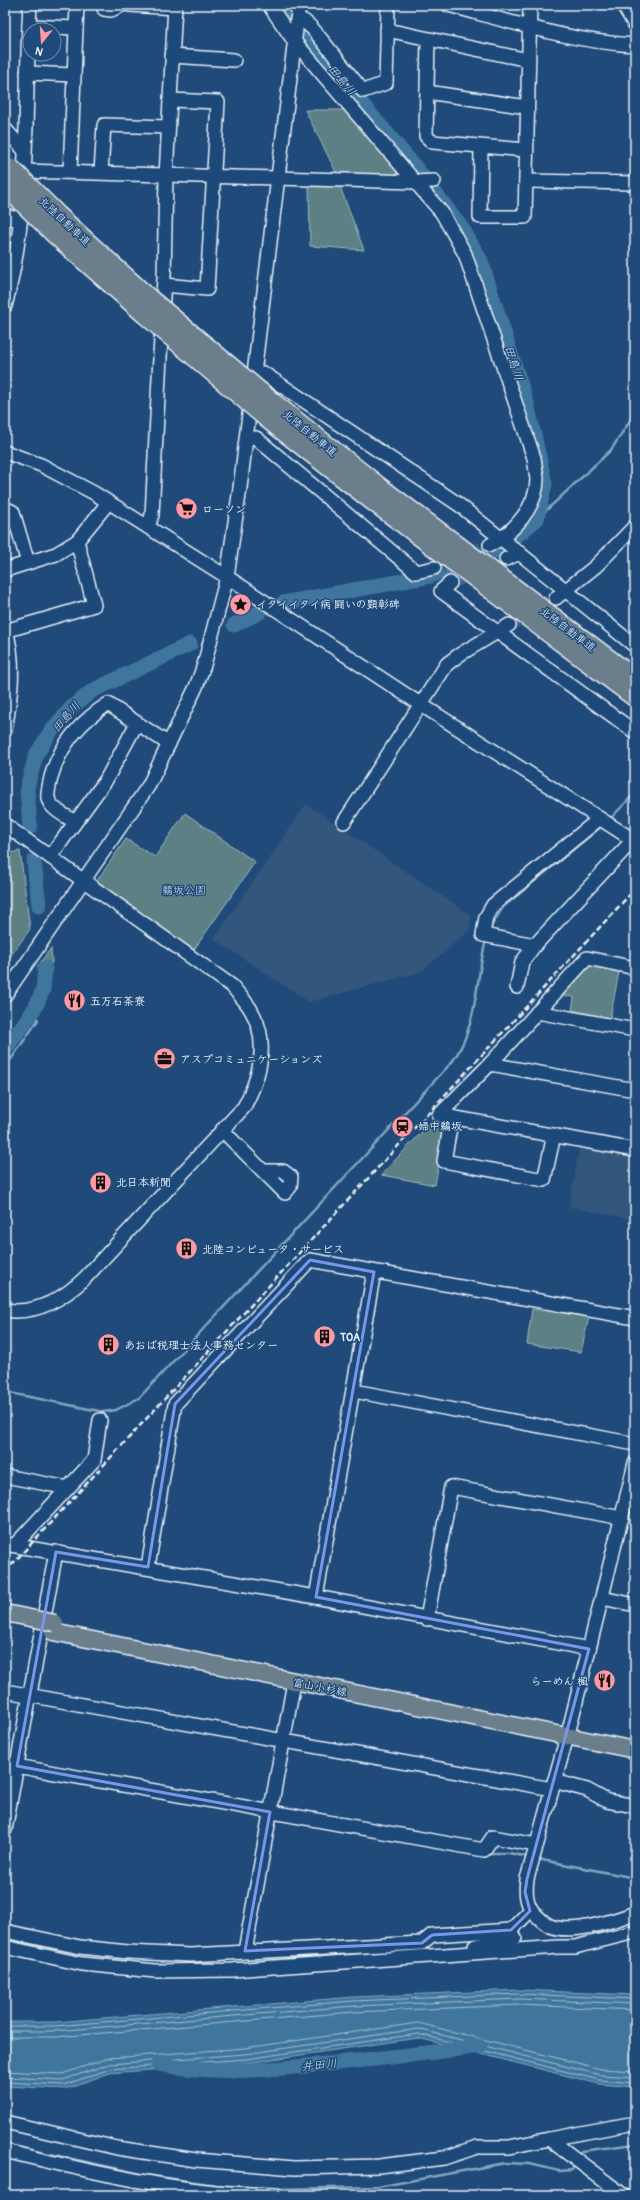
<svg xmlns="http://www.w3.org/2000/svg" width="640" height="2200" viewBox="0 0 640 2200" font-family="Pangolin,'Klee One',sans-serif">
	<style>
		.built { fill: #33567c }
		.green { fill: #5d8085; stroke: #a2b8be }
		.water { fill: #40769d; stroke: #83a7c1 }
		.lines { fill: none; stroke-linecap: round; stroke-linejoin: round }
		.shore { stroke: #a5c0d4; stroke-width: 1 }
		.stream { stroke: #83a7c1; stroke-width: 2.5 }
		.river { stroke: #40769d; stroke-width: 15 }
		.minor-tunnel { stroke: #3d638d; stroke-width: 13; stroke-dasharray: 13 6; stroke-linecap: butt }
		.minor-casing { stroke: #e8f1f8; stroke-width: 16 }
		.major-casing { stroke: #e8f1f8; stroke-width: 19 }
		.highway-casing { stroke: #e8f1f8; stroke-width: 22 }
		.minor { stroke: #1f4a7a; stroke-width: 13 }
		.major { stroke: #6b7e8b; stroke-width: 16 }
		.highway { stroke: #6b7e8b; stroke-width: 19 }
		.rail { stroke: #e8f1f8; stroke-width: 2.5; stroke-dasharray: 6 3; stroke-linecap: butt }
		.major-bridge-casing { stroke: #e8f1f8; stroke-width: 19; stroke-linecap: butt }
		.highway-bridge-casing { stroke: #e8f1f8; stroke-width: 22; stroke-linecap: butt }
		.major-bridge { stroke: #6b7e8b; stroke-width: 16 }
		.highway-bridge { stroke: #6b7e8b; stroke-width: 19 }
		.marked { fill: none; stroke: #7897e6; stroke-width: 3; stroke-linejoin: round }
		.labels { text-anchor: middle; stroke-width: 3; stroke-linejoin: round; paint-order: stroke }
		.street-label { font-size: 11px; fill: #e8f1f8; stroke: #1f4a7a }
		.poi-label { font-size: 11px; font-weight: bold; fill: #e8f1f8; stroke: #1f4a7a; text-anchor: start }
		.park-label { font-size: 11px; fill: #d3e0e7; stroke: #1f4a7a }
		.water-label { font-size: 12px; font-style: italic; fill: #cfdfea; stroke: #1f4a7a }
	</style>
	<rect width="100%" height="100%" fill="#1f4a7a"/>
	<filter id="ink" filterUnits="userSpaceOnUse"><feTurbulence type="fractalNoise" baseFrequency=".025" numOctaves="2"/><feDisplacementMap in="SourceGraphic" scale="8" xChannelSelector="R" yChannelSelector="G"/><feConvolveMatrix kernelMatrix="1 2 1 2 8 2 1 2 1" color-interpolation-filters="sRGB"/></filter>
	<g filter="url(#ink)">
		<g class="built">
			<path d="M306 804 472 916 469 931 421 972 309 1002 214 939Z"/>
			<path d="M580 1144 635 1155V1220L569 1207Z"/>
		</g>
		<g class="green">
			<path d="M305 110H351L407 175 338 176Z"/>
			<path d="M309 184H339L364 250 310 246Z"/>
			<path d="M185 813 255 862 193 951 96 882 126 839 155 857Z"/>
			<path d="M20 851 30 929 5 964V854Z"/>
			<path d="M51 948 52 963 37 967Z"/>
			<path d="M585 964 620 967 610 1018 572 1010 574 997 557 995Z"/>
			<path d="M436 1117 447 1119 435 1185 381 1175Z"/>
			<path d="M532 1309 589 1317 581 1352 527 1344Z"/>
		</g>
		<path class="water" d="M520 1990 635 1995V2087L599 2084 418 2038 246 2063 110 2073 65 2089 5 2086V2022H55L353 1997Z"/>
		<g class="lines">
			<g class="shore">
				<path d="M5 2026H55L353 2001 520 1994 635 1999"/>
				<path d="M5 2031H55L354 2006 520 1999 635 2004"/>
				<path d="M5 2037H56L354 2012 520 2005 635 2010"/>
				<path d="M5 2071 62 2074 109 2058 245 2048 418 2023 601 2069 635 2071"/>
				<path d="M5 2077 63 2080 109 2064 245 2054 418 2029 600 2075 635 2077"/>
				<path d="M5 2082 64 2085 110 2069 246 2059 418 2034 599 2080 635 2083"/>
			</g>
			<g class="stream">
				<path d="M632 5 635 11"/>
				<path d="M537 519 611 450 635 413"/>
				<path d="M609 820 635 793"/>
				<path d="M490 928 503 907 602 826"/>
				<path d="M5 1068 38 1020 33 1011"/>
				<path d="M5 1392 104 1412 116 1410 139 1398 452 1062C478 1027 475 981 486 940"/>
				<path d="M282 1598 369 1614"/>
				<path d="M488 1853H509L528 1857"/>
				<path d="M537 1859 635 1878"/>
				<path d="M13 2146 146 2175 216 2185 266 2188"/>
				<path d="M579 2156 581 2151 635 2144"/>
				<path d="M277 2189 378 2187 505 2163 530 2164 559 2171 572 2170 575 2164"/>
			</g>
			<g class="river">
				<path d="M279 5 417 169 462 228 481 261 527 404 545 484 537 519 502 548 430 576 283 603"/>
				<path d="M234 625 260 612"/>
				<path d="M30 827 27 788 36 755 51 731 72 707 92 691 190 644"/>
				<path d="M34 861 39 906"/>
				<path d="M5 1050 35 1008 43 990 45 968"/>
				<path d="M158 2064C217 2076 276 2069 336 2063 384 2058 432 2053 480 2046"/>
			</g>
			<g class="minor-tunnel">
				<path d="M434 568 490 545"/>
				<path d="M450 583 506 559"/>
				<path d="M509 625 556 598"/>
			</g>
			<defs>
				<g id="minor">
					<path d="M129 5 175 8"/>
					<path d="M269 5 294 41 442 213 465 254 534 458C535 465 536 472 537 479 537 507 513 533 490 545"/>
					<path d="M448 5C509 21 571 42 635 45"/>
					<path d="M623 5 635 25"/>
					<path d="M104 9 111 10 122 5"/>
					<path d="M297 19 304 21 312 28 363 91 386 83 388 5"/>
					<path d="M29 26 76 28"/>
					<path d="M387 30 528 60"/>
					<path d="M428 39 426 136 432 142 526 150"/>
					<path d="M172 56 234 60"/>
					<path d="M27 73 74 75"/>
					<path d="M427 92 527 107"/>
					<path d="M5 129 24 150"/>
					<path d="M481 147 480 217H525L530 5"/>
					<path d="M23 171 414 182 434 181"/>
					<path d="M70 172 77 5"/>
					<path d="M101 172 104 125 168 127"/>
					<path d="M526 181 635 183"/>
					<path d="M5 215 20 221"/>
					<path d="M164 285 207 289 218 102 170 100"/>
					<path d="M5 306C31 212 24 103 30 5"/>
					<path d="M263 373 458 504 635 646"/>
					<path d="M256 438 416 572 434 568"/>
					<path d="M5 452 41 465 94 493 227 577 420 704 635 841"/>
					<path d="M5 508 13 512 28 563"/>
					<path d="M148 527 152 515 164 278 166 176 175 5"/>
					<path d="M506 559 520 553"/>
					<path d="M5 570 56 554 77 541 104 508 106 501"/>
					<path d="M450 583 441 591 635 732"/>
					<path d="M556 598 596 566 635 526"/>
					<path d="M5 627C16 660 11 697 5 730"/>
					<path d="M5 631 94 605 77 541"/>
					<path d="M75 822C66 816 50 809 48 798 47 792 50 783 51 777 60 745 81 721 108 704L169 744"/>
					<path d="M344 822 447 664 459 655 509 625"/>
					<path d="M5 825 232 986C238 994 246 1001 251 1010 270 1042 260 1077 244 1107L85 1278C64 1298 36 1315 5 1310"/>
					<path d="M50 857 106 780 137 723"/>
					<path d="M535 945 483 935 486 917 493 905 599 819"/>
					<path d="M517 987 522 962 535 945 633 840"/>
					<path d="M5 995 149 785 196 687 204 665 227 577 240 488 299 5"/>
					<path d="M537 1012 635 1030"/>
					<path d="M490 1064 635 1090"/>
					<path d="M439 1115 490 1064 587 958 635 968"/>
					<path d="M439 1115 635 1150"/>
					<path d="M452 1117 444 1161 544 1180 554 1135"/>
					<path d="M222 1130 285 1193 290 1187 291 1177 283 1171H263"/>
					<path d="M354 1391 635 1444"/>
					<path d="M635 1463 570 1726 527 1879C525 1894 526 1907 538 1917 541 1920 545 1923 548 1925 570 1936 613 1921 635 1913"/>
					<path d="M5 1476 68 1488"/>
					<path d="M5 1544 316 1597 589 1649"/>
					<path d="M15 1545 94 1460 100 1420"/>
					<path d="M148 1567 175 1404 310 1260 635 1318"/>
					<path d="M316 1597 374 1272"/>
					<path d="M602 1598 635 1605"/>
					<path d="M427 1619 451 1487 622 1518"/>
					<path d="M5 1691 552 1789"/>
					<path d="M5 1764 484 1850 493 1837 536 1845"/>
					<path d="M554 1781 587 1790 607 1801 635 1806"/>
					<path d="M5 1830 56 1552"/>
					<path d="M5 1931 80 1947 128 1952 190 1955 422 1943 432 1935 511 1930"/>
					<path d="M475 1946 515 1938 511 1930 530 1911"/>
					<path d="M5 1947 82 1964 155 1971 232 1970 559 1947H575L635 1932"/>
					<path d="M245 1951 294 1682"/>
					<path d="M5 2122 117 2148 196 2160 294 2168 379 2166 444 2158 477 2147H509L549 2139 623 2195"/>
					<path d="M549 2139 635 2123"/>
					<path d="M5 2151C74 2168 143 2184 214 2192 235 2194 256 2194 277 2195"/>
				</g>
				<path id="major" d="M53 1632 635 1750"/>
				<g id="highway">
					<path d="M58 216 148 298"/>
					<path d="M55 234 144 313"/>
					<path d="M273 403 379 487 635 679"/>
					<path d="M267 418 372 500 635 697"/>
				</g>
			</defs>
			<use href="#minor" class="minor-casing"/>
			<use href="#major" class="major-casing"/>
			<use href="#highway" class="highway-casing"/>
			<use href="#minor" class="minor"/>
			<use href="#major" class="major"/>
			<use href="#highway" class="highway"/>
			<path class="rail" d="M5 1572 635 889"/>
			<defs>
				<path id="major-bridge" d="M5 1613 55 1623"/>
				<g id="highway-bridge">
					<path d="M11 169 58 216"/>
					<path d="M8 188 55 234"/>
					<path d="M148 298 273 403"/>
					<path d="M144 313 267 418"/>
				</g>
			</defs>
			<use href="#major-bridge" class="major-bridge-casing"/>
			<use href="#highway-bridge" class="highway-bridge-casing"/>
			<use href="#major-bridge" class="major-bridge"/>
			<use href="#highway-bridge" class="highway-bridge"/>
		</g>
	</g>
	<path class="marked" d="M310 1260 374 1272 316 1597 589 1649 527 1879 525 1892 530 1911 511 1930 432 1935 422 1943 245 1951 270 1812 17 1766 56 1552 148 1567 175 1404Z"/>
	<defs>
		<symbol id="supermarket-disc" viewBox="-11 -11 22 22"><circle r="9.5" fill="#ff9aa2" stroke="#1f4a7a"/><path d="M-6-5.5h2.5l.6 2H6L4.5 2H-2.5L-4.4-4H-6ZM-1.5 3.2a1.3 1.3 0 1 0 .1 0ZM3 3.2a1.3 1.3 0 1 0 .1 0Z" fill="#111"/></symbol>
		<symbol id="sight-disc" viewBox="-11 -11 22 22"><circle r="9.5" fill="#ff9aa2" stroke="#1f4a7a"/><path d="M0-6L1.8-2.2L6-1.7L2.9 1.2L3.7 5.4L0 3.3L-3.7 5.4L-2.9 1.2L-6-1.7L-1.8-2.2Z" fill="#111"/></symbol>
		<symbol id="restaurant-disc" viewBox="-11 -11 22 22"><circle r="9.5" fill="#ff9aa2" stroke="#1f4a7a"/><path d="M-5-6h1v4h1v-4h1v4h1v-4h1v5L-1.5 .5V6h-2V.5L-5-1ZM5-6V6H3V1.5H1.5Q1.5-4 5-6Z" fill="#111"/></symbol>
		<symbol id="office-disc" viewBox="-11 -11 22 22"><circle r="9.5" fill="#ff9aa2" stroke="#1f4a7a"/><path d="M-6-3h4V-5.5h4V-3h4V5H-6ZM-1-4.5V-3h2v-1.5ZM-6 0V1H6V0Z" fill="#111"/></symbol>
		<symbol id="station-disc" viewBox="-11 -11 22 22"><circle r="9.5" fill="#ff9aa2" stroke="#1f4a7a"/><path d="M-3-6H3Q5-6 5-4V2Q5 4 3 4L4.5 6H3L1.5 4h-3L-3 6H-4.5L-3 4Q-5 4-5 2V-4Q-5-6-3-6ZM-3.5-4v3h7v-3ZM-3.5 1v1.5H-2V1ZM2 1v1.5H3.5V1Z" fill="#111"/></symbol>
		<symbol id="building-disc" viewBox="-11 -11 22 22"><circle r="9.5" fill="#ff9aa2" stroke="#1f4a7a"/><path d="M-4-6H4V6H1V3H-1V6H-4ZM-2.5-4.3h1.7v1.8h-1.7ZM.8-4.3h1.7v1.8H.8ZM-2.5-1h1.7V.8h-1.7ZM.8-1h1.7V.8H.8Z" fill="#111"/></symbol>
	</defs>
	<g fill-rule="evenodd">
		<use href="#supermarket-disc" x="174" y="496" width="25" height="25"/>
		<use href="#sight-disc" x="228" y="592" width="25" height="25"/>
		<use href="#restaurant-disc" x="62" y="988" width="25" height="25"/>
		<use href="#office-disc" x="152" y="1046" width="25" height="25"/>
		<use href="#station-disc" x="390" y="1114" width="25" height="25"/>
		<use href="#building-disc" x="88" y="1170" width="25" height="25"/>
		<use href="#building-disc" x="174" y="1236" width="25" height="25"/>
		<use href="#building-disc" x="312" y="1324" width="25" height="25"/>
		<use href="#building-disc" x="96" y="1332" width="25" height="25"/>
		<use href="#restaurant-disc" x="592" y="1668" width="25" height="25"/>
	</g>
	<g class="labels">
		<g class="street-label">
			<text transform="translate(65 221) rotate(43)" y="4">北陸自動車道</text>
			<text transform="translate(310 433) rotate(39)" y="4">北陸自動車道</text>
			<text transform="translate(568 629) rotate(37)" y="4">北陸自動車道</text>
			<text transform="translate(320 1687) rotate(11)" y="4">富山小杉線</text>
		</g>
		<g class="poi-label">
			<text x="202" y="513">ローソン</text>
			<text x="256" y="608">イタイイタイ病 闘いの顕彰碑</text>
			<text x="90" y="1005">五万石茶寮</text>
			<text x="180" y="1063">アスプコミュニケーションズ</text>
			<text x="418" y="1130">婦中鵜坂</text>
			<text x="116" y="1186">北日本新聞</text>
			<text x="202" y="1253">北陸コンピュータ・サービス</text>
			<text x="340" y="1341">TOA</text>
			<text x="124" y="1349">あおば税理士法人事務センター</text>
			<text x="588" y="1685" text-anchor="end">らーめん 楓</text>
		</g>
		<g class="park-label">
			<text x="184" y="894">鵜坂公園</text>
		</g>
		<g class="water-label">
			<text transform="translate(342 80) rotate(50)" y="4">田島川</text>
			<text transform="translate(514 363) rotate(72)" y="4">田島川</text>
			<text transform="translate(66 717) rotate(-49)" y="4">田島川</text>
			<text transform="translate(319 2065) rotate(-6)" y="4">井田川</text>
		</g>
	</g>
	<rect width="640" height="2200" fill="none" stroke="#1f4a7a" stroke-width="20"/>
	<rect x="10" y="10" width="620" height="2180" fill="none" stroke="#e8f1f8" stroke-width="1.5" filter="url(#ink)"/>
	<g transform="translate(42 42) rotate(197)"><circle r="19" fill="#1f4a7a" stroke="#6f8dac"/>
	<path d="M0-3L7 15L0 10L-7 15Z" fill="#ff9aa2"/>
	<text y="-6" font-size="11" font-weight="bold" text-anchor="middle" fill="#e8f1f8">N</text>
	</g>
</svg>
